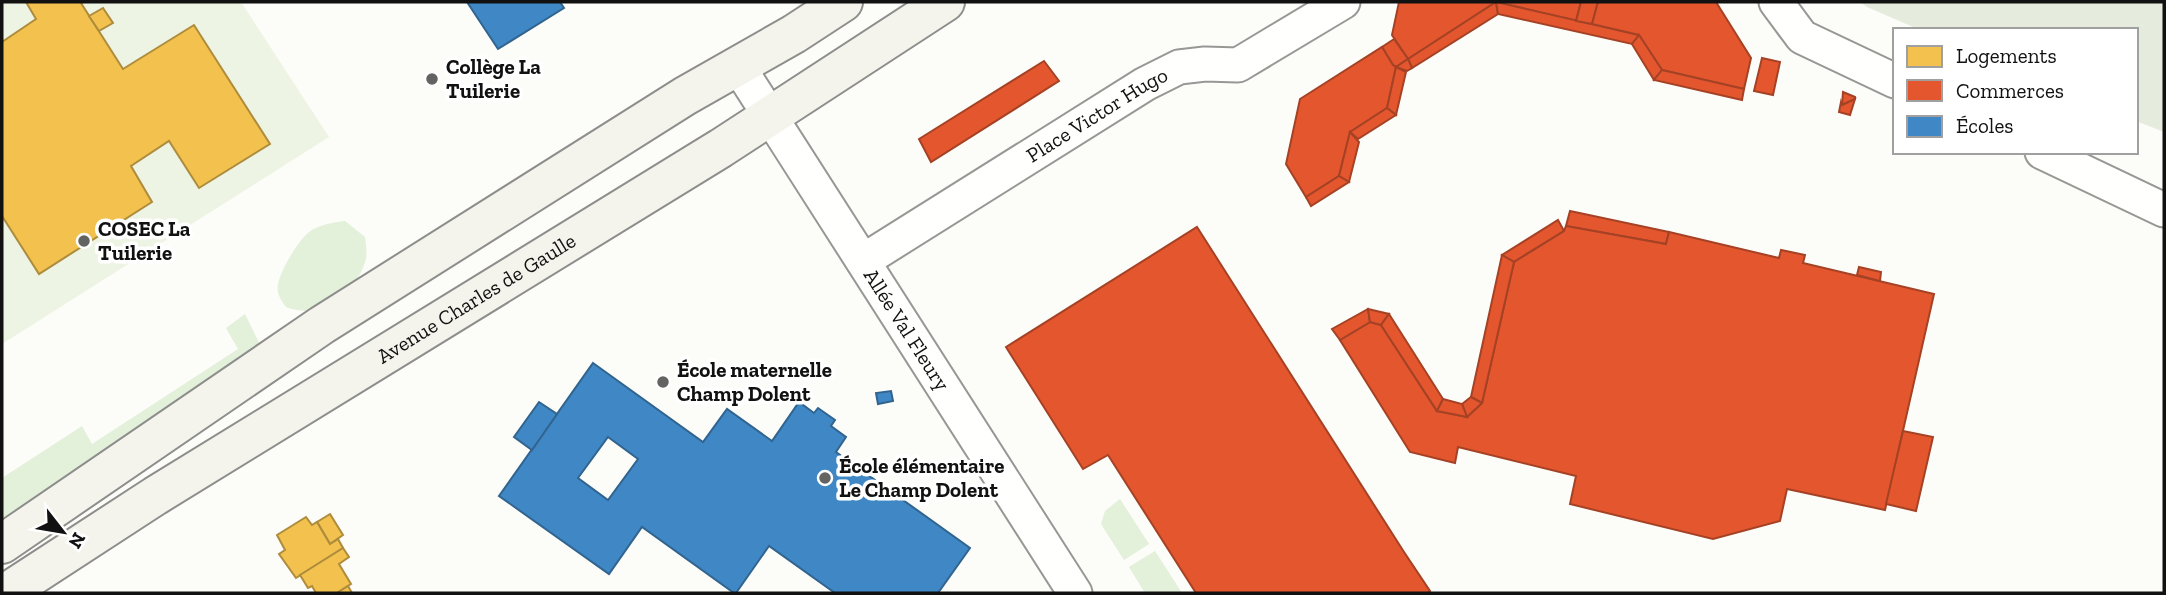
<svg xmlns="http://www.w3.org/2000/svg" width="2166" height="595" viewBox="0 0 2166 595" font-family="'Zilla Slab',serif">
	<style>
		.green { fill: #e3f0da }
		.cemetery { fill: #e5ecdd }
		.pitch { fill: #edf4e4 }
		.homes { fill: #f2c14e; stroke: #ae8c3c; stroke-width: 2 }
		.shops { fill: #e4572e; stroke: #a54225; stroke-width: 2 }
		.schools { fill: #3f88c5; stroke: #31648f; stroke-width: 2; fill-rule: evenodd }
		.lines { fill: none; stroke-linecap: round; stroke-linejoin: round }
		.street-casing { stroke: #979795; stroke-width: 37 }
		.secondary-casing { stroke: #8d8d8c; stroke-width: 42 }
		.street { stroke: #fffffe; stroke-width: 33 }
		.secondary { stroke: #f4f4ed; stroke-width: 38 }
		.poi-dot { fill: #636362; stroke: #fff; stroke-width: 2.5 }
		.labels { text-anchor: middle; stroke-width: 7; stroke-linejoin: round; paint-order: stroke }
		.poi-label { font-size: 21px; font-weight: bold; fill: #111; stroke: #fff; text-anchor: start }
		.street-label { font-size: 21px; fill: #111; stroke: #fff }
	</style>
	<rect width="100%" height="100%" fill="#fcfcf8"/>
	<g class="green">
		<path d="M345 221 365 237C366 244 367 252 366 259 356 294 321 321 286 307 283 303 279 297 278 292 274 279 298 241 308 233 317 225 334 222 345 221Z"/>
		<path d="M245 314 263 351 2 531V478L82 426 92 444 238 349 226 328Z"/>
		<path d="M1120 499 1149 544 1124 560 1101 524 1105 511Z"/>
		<path d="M1155 551 1182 593H1145L1129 567Z"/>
	</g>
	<path class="cemetery" d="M1860 2H2164V132L2136 121V30H1920L1867 7Z"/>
	<path class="pitch" d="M2 2H241L329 137 2 344Z"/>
	<g class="homes">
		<path d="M26 2H84L81 3 123 69 194 25 270 144 199 188 169 141 131 166 152 202 39 274 2 216V42L36 19Z"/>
		<path d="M103 8 113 23 99 31 89 16Z"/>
		<path d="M330 514 343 535 330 544 317 522Z"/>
		<path d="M306 517 312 525 317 522 330 544 338 539 343 548 296 578 279 554 285 550 277 535Z"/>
		<path d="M343 548 349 557 339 564 351 584 337 593H316L312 586 308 588 300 575Z"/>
		<path d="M348 586 352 593H337Z"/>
	</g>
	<g class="shops">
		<path d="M1399 2H1581L1576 21 1496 2 1408 59 1392 35Z"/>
		<path d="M1496 2 1498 14 1412 68 1408 59Z"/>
		<path d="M1496 2 1592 24 1639 35 1632 44 1498 14Z"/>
		<path d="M1581 2H1598L1592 24 1576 21Z"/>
		<path d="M1598 2H1716L1751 58 1744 89 1662 70 1639 35 1592 24Z"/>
		<path d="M1639 35 1662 70 1654 80 1632 44Z"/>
		<path d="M1394 39 1408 59 1396 67 1393 65 1382 47Z"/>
		<path d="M1382 47 1393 65 1396 67 1387 108 1350 132 1339 176 1306 197 1286 164 1300 99Z"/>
		<path d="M1762 58 1780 62 1773 95 1754 91Z"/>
		<path d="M1408 59 1412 68 1407 71 1396 67Z"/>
		<path d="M1044 61 1059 81 931 162 919 139Z"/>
		<path d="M1396 67 1406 72 1396 115 1387 108Z"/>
		<path d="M1662 70 1744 89 1742 100 1654 80Z"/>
		<path d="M1843 92 1855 97V99L1842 105Z"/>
		<path d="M1855 99 1850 115 1839 112 1841 102 1842 105Z"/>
		<path d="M1387 108 1396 115 1358 139 1350 132Z"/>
		<path d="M1350 132 1359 142 1349 182 1339 176Z"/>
		<path d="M1339 176 1349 182 1311 206 1306 197Z"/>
		<path d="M1570 211 1669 232 1666 244 1566 226Z"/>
		<path d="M1558 220 1564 231 1514 262 1502 255Z"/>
		<path d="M1566 226 1666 244 1669 232 1779 258 1781 250 1805 255 1803 263 1934 294 1885 510 1787 489 1780 521 1713 539 1570 504 1576 476 1458 447 1455 463 1410 452 1340 340 1370 322 1381 325 1437 411 1467 417 1482 403 1514 262 1564 231Z"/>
		<path d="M1197 227 1404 552 1430 591 1427 593H1196L1108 455 1083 469 1006 347Z"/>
		<path d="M1502 255 1514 262 1482 403 1471 397Z"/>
		<path d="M1859 267 1881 272 1880 281 1857 275Z"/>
		<path d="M1368 309 1370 322 1340 340 1332 329Z"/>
		<path d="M1368 309 1389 314 1381 325 1370 322Z"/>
		<path d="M1389 314 1443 399 1437 411 1381 325Z"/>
		<path d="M1471 397 1482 403 1467 417 1462 404Z"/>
		<path d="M1443 399 1462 404 1467 417 1437 411Z"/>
		<path d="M1903 431 1933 437 1916 511 1886 504Z"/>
	</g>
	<g class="schools">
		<path d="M467 2H560L564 8 498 49Z"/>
		<path d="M593 363 703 442 727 409 772 441 799 402 814 413 818 408 835 420 831 426 846 437 836 452 970 548 938 593H835L769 546 736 593H734L642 527 609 574 499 496ZM608 437 638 459 608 500 578 478Z"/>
		<path d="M891 391 893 401 878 404 876 393Z"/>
		<path d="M539 402 557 414 532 450 514 437Z"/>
	</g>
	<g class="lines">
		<defs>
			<g id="street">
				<path d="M1776 2 1802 37 1895 81"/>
				<path id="s1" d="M738 66 1075 593"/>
				<path d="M2042 152 2164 210"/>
				<path id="s2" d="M863 261 1145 84 1179 67 1205 64 1238 65 1343 2"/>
			</g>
			<g id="secondary">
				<path d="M2 544 322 325 685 96 794 34 843 2"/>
				<path id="s3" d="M6 593 155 496 721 148 945 2"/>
			</g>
		</defs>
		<use href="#street" class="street-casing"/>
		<use href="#secondary" class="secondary-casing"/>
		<use href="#street" class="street"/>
		<use href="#secondary" class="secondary"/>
	</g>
	<g class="poi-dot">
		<circle cx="432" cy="79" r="7"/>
		<circle cx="84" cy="241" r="7"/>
		<circle cx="663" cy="382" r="7"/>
		<circle cx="825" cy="478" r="7"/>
	</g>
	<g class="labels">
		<g class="poi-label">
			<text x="446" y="74">Collège La<tspan x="446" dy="24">Tuilerie</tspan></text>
			<text x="98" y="236">COSEC La<tspan x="98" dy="24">Tuilerie</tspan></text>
			<text x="677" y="377">École maternelle<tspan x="677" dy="24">Champ Dolent</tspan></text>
			<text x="839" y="473">École élémentaire<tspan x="839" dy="24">Le Champ Dolent</tspan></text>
		</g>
		<g class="street-label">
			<text dy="7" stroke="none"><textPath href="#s2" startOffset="276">Place Victor Hugo</textPath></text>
			<text dy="7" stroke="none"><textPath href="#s3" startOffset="555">Avenue Charles de Gaulle</textPath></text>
			<text dy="7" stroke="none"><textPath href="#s1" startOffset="313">Allée Val Fleury</textPath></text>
		</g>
	</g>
	<rect width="2166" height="595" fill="none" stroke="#111111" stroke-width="7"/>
	<rect x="1893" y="28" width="245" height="126" fill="#ffffff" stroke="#a0a0a0" stroke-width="2"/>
	<rect x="1907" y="46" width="35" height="21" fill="#f2c14e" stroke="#a0a0a0" stroke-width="2"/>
	<text x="1956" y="63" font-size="21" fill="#111111">Logements</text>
	<rect x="1907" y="80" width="35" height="21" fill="#e4572e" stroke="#a0a0a0" stroke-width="2"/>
	<text x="1956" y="98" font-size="21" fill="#111111">Commerces</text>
	<rect x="1907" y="116" width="35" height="21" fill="#3f88c5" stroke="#a0a0a0" stroke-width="2"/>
	<text x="1956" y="133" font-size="21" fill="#111111">Écoles</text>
	<g transform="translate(63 532) rotate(121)" stroke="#ffffff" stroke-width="5" paint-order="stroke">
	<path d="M0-5L12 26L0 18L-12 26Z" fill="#111111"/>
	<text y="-10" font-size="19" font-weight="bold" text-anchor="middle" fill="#111111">N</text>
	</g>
</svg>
